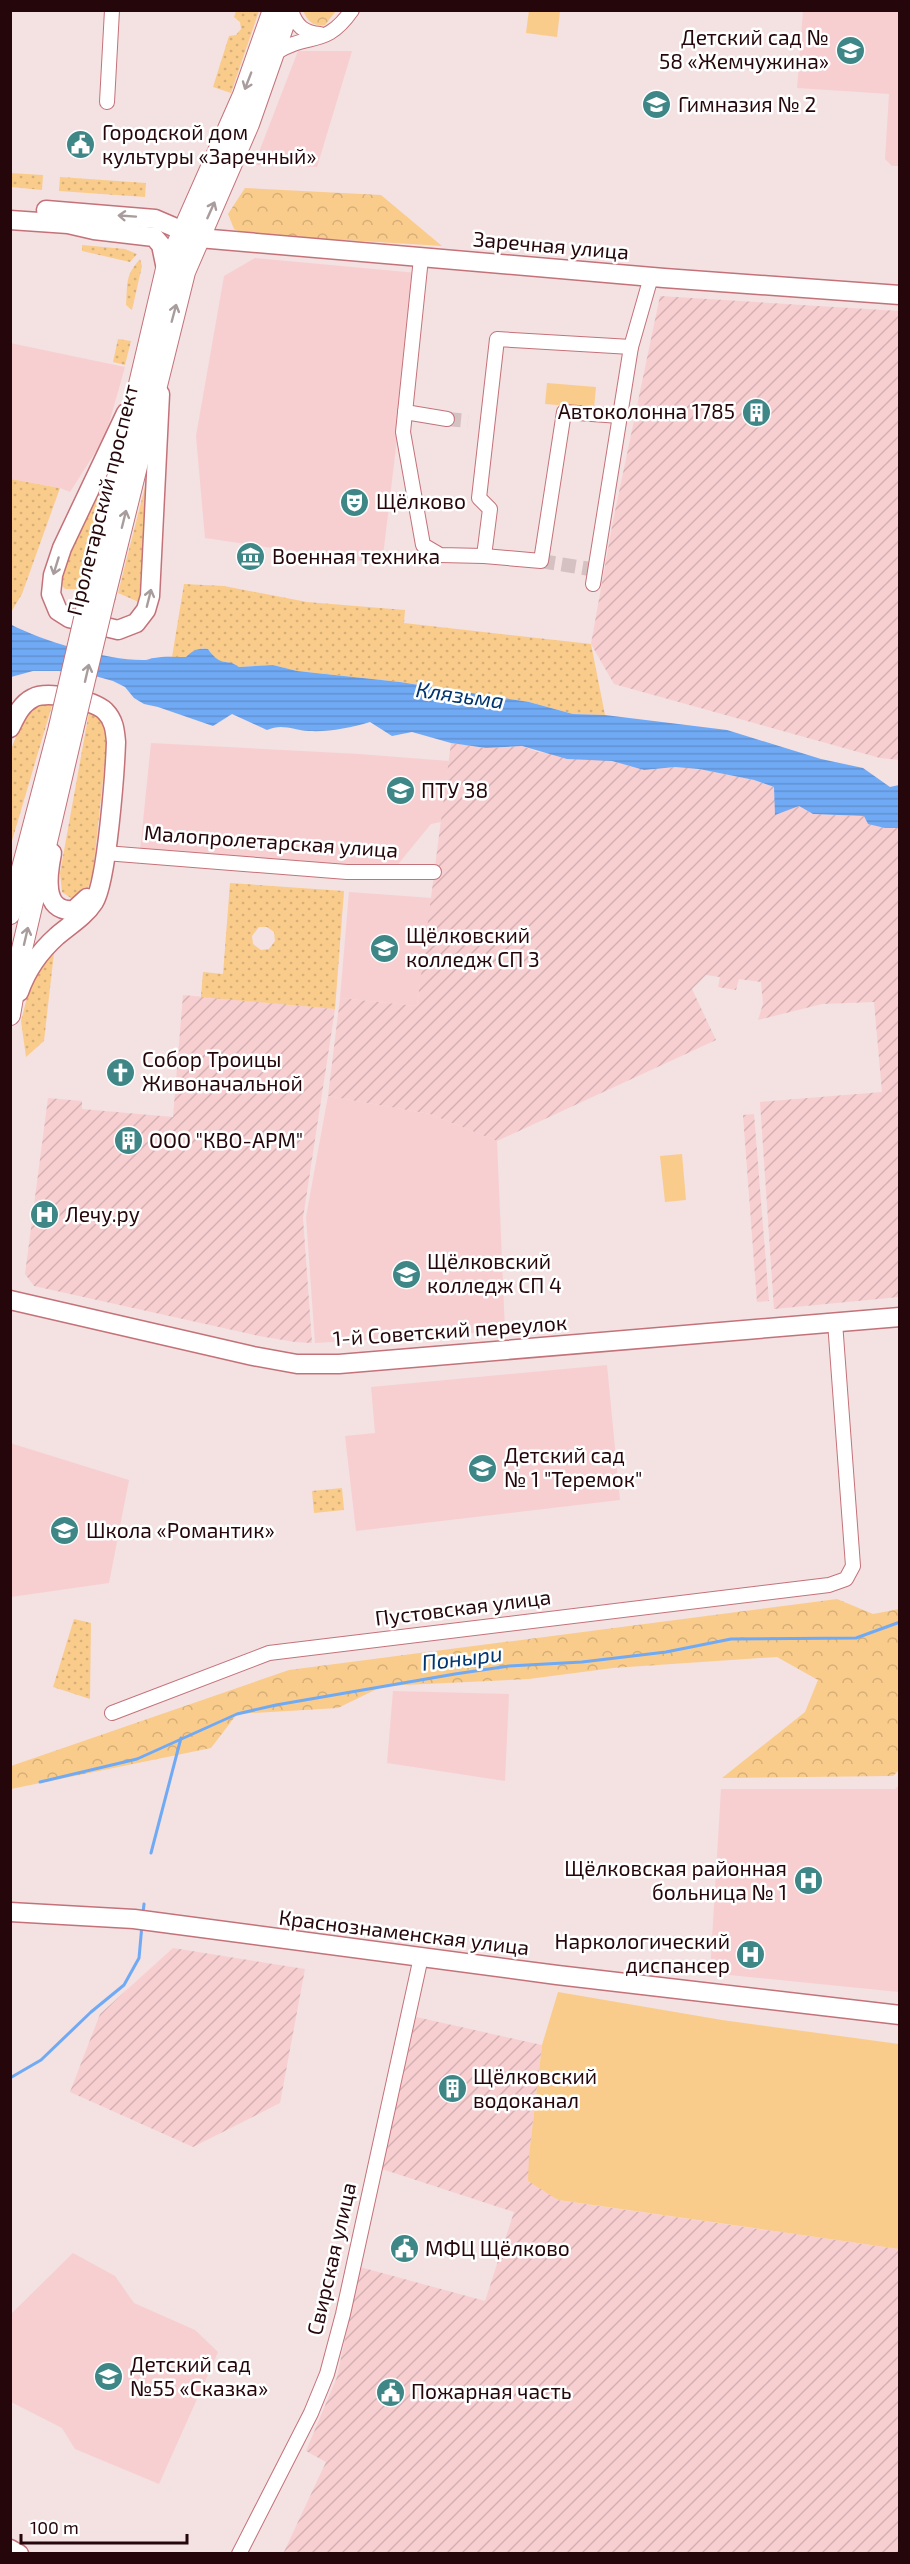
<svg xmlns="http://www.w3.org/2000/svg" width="910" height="2564" viewBox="0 0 910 2564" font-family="'Exo 2',sans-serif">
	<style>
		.built { fill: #f7cfd1 }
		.industrial { fill: url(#industrial-furrows) }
		.grass { fill: url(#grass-dots); fill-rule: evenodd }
		.forest { fill: url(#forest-crowns) }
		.pitch { fill: #facc8c }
		.water { fill: url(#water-rules) }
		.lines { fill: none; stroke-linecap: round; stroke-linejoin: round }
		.stream { stroke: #70aaf5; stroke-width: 3 }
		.street-tunnel { stroke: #d5c0c2; stroke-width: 14; stroke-dasharray: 14 7; stroke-linecap: butt }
		.street-casing { stroke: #c47279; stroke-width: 16 }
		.secondary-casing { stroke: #c47279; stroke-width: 21 }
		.primary-casing { stroke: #c47279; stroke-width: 22 }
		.street { stroke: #fff; stroke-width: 14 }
		.secondary { stroke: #fff; stroke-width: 18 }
		.primary { stroke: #fff; stroke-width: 20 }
		.primary-bridge-casing { stroke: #c47279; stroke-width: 22; stroke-linecap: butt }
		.primary-bridge { stroke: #fff; stroke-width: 20 }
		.oneway { stroke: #a89c9d }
		.labels { text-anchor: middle; stroke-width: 5; stroke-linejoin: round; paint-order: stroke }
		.poi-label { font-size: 21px; fill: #25070b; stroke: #fff; text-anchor: start }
		.street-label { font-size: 21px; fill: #25070b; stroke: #fff }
		.water-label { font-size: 22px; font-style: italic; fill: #00356f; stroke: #fff }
	</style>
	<defs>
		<pattern id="industrial-furrows" width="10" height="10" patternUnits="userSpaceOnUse" patternTransform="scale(1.5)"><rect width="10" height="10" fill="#f7cfd1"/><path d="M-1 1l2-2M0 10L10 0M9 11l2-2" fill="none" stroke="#d4b0b2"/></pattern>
		<pattern id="grass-dots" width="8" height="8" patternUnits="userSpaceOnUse" patternTransform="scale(1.5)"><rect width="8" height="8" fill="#facc8c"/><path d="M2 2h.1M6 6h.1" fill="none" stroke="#d6ae77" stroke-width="1.8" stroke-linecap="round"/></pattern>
		<pattern id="forest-crowns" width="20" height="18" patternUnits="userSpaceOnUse" patternTransform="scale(1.5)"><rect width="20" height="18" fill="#facc8c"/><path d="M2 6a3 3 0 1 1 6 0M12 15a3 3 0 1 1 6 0" fill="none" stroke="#d6ae77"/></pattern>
		<pattern id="water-rules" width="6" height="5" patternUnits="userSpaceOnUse" patternTransform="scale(1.5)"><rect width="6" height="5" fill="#70aaf5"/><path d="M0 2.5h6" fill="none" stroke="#6191d1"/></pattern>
	</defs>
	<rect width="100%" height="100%" fill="#f4e1e2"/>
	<g class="built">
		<path d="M803 11H899V166H892L885 159 889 94 797 88Z"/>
		<path d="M298 51H352L317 167 254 165Z"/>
		<path d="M255 258 417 273 382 564 205 538 196 436 224 276Z"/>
		<path d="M10 343 125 367 105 437 70 492 60 488 11 479Z"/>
		<path d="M151 743 359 754 449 761 441 822 431 824 395 868 140 851Z"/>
		<path d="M349 892 432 898 417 1006 340 998Z"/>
		<path d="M328 1096 430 1114 497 1141 505 1331 315 1343 306 1217Z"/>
		<path d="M607 1365 620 1500 356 1531 345 1436 375 1433 371 1387Z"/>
		<path d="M10 1443 129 1480 109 1583 11 1597Z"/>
		<path d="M393 1691 509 1694 505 1781 387 1763Z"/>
		<path d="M899 1785V1992L710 1973 721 1789H895Z"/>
		<path d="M73 2253 115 2276 134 2303 195 2330 218 2352 159 2484 75 2449 62 2428 11 2402V2314Z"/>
	</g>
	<g class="industrial">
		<path d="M660 296 899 311V760L880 758 614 684 591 644 613 521Z"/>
		<path d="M451 743 486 748 522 746 538 752 612 761 644 770 675 767 699 769 754 780 774 787 799 806 813 814 865 816 885 828H899V1297L774 1309 760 1102 882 1092 874 1002 822 1004 758 1020 763 1004 761 982 739 979 736 990 718 987 720 977 706 975 692 989 716 1040 497 1141 430 1114 328 1096 340 998 417 1006Z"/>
		<path d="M183 995 335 1009 303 1218 312 1343 295 1342 259 1336 34 1286 25 1274 48 1098 82 1101V1109L173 1117Z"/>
		<path d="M754 1114 769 1301 757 1302 743 1115Z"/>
		<path d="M173 1948 305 1969 280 2103 193 2147 70 2092 100 2014Z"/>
		<path d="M416 2017 542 2045 529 2155 557 2200 899 2249V2553L283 2554 326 2462 306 2451 337 2377 360 2267 485 2301 514 2212 382 2169Z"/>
	</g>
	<g class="grass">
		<path d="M236 11H259L231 93 213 87 229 36 236 35 241 29 240 22 234 17Z"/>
		<path d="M10 173 43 175 42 190 11 187Z"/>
		<path d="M60 177 146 183 145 197 59 191Z"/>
		<path d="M82 245 125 249 137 254 130 262 82 251Z"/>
		<path d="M140 259 142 266 132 310 126 305C128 284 124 277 140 259Z"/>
		<path d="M118 339 131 341 125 365 113 362Z"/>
		<path d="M149 471 141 603 118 593Z"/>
		<path d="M105 476 79 589H65L58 581 60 571Z"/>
		<path d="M11 479 60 488 22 594 11 612Z"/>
		<path d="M184 584 224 586 307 602 405 610 404 623 591 644 605 715 573 714 529 702 400 682 297 671 273 665 239 667C226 657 223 671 208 649L202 648 186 657H172Z"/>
		<path d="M53 702 11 844V749L22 722 33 708 39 704Z"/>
		<path d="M89 712C104 719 105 726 107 742L93 872 87 891 74 900 62 892 60 873Z"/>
		<path d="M230 883 344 891 335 1009 201 997 203 972 223 974ZM259 927H267L274 932 275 941 269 949 261 950 253 944 252 936Z"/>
		<path d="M55 944 44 1041 26 1057 21 1021 33 974Z"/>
		<path d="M342 1488 344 1510 314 1513 312 1491Z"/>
		<path d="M74 1619 91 1623 90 1699 53 1687Z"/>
	</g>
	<g class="forest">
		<path d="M303 11H336L325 25C313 27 308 21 303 11Z"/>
		<path d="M245 188 381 195 442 246 245 234 234 229 228 214Z"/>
		<path d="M837 1599 873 1614 899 1609 900 1769 893 1776 722 1778 805 1712 818 1680 777 1657 613 1668 529 1679 383 1686 338 1708 237 1714 211 1748 11 1789V1766L289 1670Z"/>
	</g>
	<g class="pitch">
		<path d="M529 10 560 11 557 37 526 33Z"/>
		<path d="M547 383 596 387 594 408 545 404Z"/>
		<path d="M682 1154 686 1200 665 1202 660 1156Z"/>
		<path d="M558 1992 722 2020 899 2044V2249L558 2200 528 2181 529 2155 542 2045Z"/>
	</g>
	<path class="water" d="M10 624C42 641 109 661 145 660 148 660 151 658 154 658 164 656 175 657 186 657 193 650 198 648 208 649 222 669 226 657 239 667L273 665 297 671 400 682 529 702 573 714 605 715 727 730 821 759 863 768 890 787 899 785V828H885L868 824 864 816 813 814 799 806 775 815 774 787 754 780 699 769 675 767 644 770 612 761 567 759 522 746 486 748 451 743 412 732 392 736 370 722C350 728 329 732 309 731 293 730 282 723 267 730L232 714 213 726 158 707 144 704 134 698 125 687 113 681 95 676 59 671H33L11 677Z"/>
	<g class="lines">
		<g class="stream">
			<path d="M40 1782 137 1759 237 1714 276 1705 455 1674 509 1666 582 1662 666 1652 731 1639 856 1638 900 1622"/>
			<path d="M151 1853 181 1738"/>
			<path d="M143 1913 144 1904"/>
			<path d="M10 2078 41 2060 91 2012 124 1985 139 1958 142 1925"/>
		</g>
		<g class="street-tunnel">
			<path d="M447 419 468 421"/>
			<path d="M541 561 596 570"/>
		</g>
		<defs>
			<g id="street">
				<path d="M291 10C296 26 304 33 320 34"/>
				<path d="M275 53C310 31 325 49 352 10"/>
				<path d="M107 102 112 10"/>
				<path d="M421 258 403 432 423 545 440 555 484 556 490 509 479 498 497 339 631 347 651 277"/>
				<path d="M405 412 447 419"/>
				<path d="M484 556 541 561 564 412 620 416"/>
				<path d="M593 584 631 347"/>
				<path d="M105 853 347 872H434"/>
				<path d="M112 1713 269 1653 829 1585 846 1579 853 1566 835 1322"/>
				<path d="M239 2554 311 2413 327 2374 343 2314 421 1957"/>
			</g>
			<g id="secondary">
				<path d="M46 210 155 219 183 231"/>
				<path d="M10 220 68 224 94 230 154 237 161 245 166 269"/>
				<path d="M199 238 664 278 900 295"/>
				<path d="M126 413 62 548 53 575 51 594 58 611 69 618 118 630 136 623 146 610 150 596 160 394"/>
				<path d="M10 728C16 716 21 704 33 698 47 690 93 700 105 711 114 720 115 730 116 742 115 770 107 882 94 902 85 916 70 925 57 936 39 952 27 969 19 992"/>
				<path d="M52 853C48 873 41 913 74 910L87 898"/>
				<path d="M10 1300 253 1356 297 1364H339L900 1317"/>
				<path d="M10 1912 134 1919 557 1975 900 2015"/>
				<path d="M10 2549 19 2554"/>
			</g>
			<g id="primary">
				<path d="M90 593 166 269 243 95 273 10"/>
				<path d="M105 596 185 272 249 124 289 10"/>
				<path d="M10 914 59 727"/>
				<path d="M10 1015 19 962 73 730"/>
			</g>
		</defs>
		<use href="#street" class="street-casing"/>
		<use href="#secondary" class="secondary-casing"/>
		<use href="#primary" class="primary-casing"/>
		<use href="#street" class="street"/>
		<use href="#secondary" class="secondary"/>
		<use href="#primary" class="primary"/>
		<defs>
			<g id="primary-bridge">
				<path d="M59 727 90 593"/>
				<path d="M73 730 105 596"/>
			</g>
		</defs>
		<use href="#primary-bridge" class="primary-bridge-casing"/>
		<use href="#primary-bridge" class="primary-bridge"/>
	</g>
	<defs><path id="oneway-shaft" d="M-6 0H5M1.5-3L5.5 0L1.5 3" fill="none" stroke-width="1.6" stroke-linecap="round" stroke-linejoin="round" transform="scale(1.5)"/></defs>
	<g class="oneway">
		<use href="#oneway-shaft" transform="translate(248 81) rotate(111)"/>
		<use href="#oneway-shaft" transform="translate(211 210) rotate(-66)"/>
		<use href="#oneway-shaft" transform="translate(127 216) rotate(-176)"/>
		<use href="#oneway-shaft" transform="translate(174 313) rotate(-75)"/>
		<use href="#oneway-shaft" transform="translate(124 519) rotate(-76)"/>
		<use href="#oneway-shaft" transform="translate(56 566) rotate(107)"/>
		<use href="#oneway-shaft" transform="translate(149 598) rotate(-76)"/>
		<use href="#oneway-shaft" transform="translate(87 673) rotate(-77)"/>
		<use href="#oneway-shaft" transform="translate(26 936) rotate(-77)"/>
	</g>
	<defs>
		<symbol id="school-disc" viewBox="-11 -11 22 22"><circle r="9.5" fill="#3f8787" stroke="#fff"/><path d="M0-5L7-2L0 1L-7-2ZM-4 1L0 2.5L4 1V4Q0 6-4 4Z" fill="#fff"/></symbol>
		<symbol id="civic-disc" viewBox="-11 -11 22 22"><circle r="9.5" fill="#3f8787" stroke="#fff"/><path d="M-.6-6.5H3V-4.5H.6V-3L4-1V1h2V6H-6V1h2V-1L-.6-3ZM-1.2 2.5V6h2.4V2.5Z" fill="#fff"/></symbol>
		<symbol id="building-disc" viewBox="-11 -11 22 22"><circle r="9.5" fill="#3f8787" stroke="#fff"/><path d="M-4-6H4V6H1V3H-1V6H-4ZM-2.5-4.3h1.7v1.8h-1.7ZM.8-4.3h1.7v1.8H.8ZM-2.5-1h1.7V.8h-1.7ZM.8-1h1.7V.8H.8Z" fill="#fff"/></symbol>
		<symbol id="theatre-disc" viewBox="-11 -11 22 22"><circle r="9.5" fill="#3f8787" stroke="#fff"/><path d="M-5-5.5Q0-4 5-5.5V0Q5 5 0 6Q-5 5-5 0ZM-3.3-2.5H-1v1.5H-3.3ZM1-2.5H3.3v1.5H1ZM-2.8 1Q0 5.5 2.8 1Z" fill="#fff"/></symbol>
		<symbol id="museum-disc" viewBox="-11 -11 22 22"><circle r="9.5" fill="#3f8787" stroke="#fff"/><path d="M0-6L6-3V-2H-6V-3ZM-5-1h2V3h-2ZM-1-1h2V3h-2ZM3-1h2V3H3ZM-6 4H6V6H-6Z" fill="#fff"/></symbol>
		<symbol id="university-disc" viewBox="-11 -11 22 22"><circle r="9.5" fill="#3f8787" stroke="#fff"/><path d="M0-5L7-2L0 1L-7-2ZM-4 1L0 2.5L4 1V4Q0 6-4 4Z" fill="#fff"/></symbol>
		<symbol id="church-disc" viewBox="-11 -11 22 22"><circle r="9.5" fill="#3f8787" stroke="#fff"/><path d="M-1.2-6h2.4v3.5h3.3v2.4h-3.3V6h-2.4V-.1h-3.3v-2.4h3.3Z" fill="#fff"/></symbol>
		<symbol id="hospital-disc" viewBox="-11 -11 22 22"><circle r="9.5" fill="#3f8787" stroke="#fff"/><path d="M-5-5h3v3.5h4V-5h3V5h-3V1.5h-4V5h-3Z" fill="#fff"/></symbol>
	</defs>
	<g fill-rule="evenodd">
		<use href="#school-disc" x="834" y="34" width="33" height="33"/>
		<use href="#school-disc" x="640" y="88" width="33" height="33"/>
		<use href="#civic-disc" x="64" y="128" width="33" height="33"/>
		<use href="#building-disc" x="740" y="396" width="33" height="33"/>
		<use href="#theatre-disc" x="338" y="486" width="33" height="33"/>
		<use href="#museum-disc" x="234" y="540" width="33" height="33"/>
		<use href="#university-disc" x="384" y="774" width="33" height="33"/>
		<use href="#university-disc" x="368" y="932" width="33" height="33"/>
		<use href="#church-disc" x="104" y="1056" width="33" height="33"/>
		<use href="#building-disc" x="112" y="1124" width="33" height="33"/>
		<use href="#hospital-disc" x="28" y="1198" width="33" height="33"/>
		<use href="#university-disc" x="390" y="1258" width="33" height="33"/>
		<use href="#school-disc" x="466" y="1452" width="33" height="33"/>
		<use href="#school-disc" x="48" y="1514" width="33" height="33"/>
		<use href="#hospital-disc" x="792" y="1864" width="33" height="33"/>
		<use href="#hospital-disc" x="734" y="1938" width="33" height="33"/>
		<use href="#building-disc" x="436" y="2072" width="33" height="33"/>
		<use href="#civic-disc" x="388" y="2232" width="33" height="33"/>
		<use href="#school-disc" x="92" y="2360" width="33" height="33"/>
		<use href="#civic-disc" x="374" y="2376" width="33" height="33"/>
	</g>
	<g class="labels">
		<g class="poi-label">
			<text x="829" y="45" text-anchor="end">Детский сад №<tspan x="829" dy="24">58 «Жемчужина»</tspan></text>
			<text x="678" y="112">Гимназия № 2</text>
			<text x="102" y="140">Городской дом<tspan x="102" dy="24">культуры «Заречный»</tspan></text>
			<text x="735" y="419" text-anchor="end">Автоколонна 1785</text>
			<text x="376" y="509">Щёлково</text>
			<text x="272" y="564">Военная техника</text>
			<text x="421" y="798">ПТУ 38</text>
			<text x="406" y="943">Щёлковский<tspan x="406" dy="24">колледж СП 3</tspan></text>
			<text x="142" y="1067">Собор Троицы<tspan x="142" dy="24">Живоначальной</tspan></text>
			<text x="149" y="1148">ООО "КВО-АРМ"</text>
			<text x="65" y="1222">Лечу.ру</text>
			<text x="427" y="1269">Щёлковский<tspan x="427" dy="24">колледж СП 4</tspan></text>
			<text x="504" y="1463">Детский сад<tspan x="504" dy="24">№ 1 "Теремок"</tspan></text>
			<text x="86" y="1538">Школа «Романтик»</text>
			<text x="787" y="1876" text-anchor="end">Щёлковская районная<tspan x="787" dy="24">больница № 1</tspan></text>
			<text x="730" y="1949" text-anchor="end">Наркологический<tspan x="730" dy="24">диспансер</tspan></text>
			<text x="473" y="2084">Щёлковский<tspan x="473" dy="24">водоканал</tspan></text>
			<text x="425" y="2256">МФЦ Щёлково</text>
			<text x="130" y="2372">Детский сад<tspan x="130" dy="24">№55 «Сказка»</tspan></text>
			<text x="411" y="2399">Пожарная часть</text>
		</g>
		<g class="street-label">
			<text transform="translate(551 246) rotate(5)" y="7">Заречная улица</text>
			<text transform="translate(103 500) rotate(-76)" y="7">Пролетарский проспект</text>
			<text transform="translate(271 842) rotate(4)" y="7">Малопролетарская улица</text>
			<text transform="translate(450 1331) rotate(-4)" y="7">1-й Советский переулок</text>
			<text transform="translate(463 1608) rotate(-7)" y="7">Пустовская улица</text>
			<text transform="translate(404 1933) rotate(7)" y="7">Краснознаменская улица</text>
			<text transform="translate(332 2259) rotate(-77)" y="7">Свирская улица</text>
		</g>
		<g class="water-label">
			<text transform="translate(460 695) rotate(8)" y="8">Клязьма</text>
			<text transform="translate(462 1658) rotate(-7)" y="8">Поныри</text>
		</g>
	</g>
	<rect width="910" height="2564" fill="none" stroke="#25070b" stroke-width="24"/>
	<path d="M21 2534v9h166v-9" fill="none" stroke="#25070b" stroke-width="3"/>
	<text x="30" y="2534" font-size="18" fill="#25070b" stroke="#ffffff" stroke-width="4.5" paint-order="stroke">100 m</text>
</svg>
